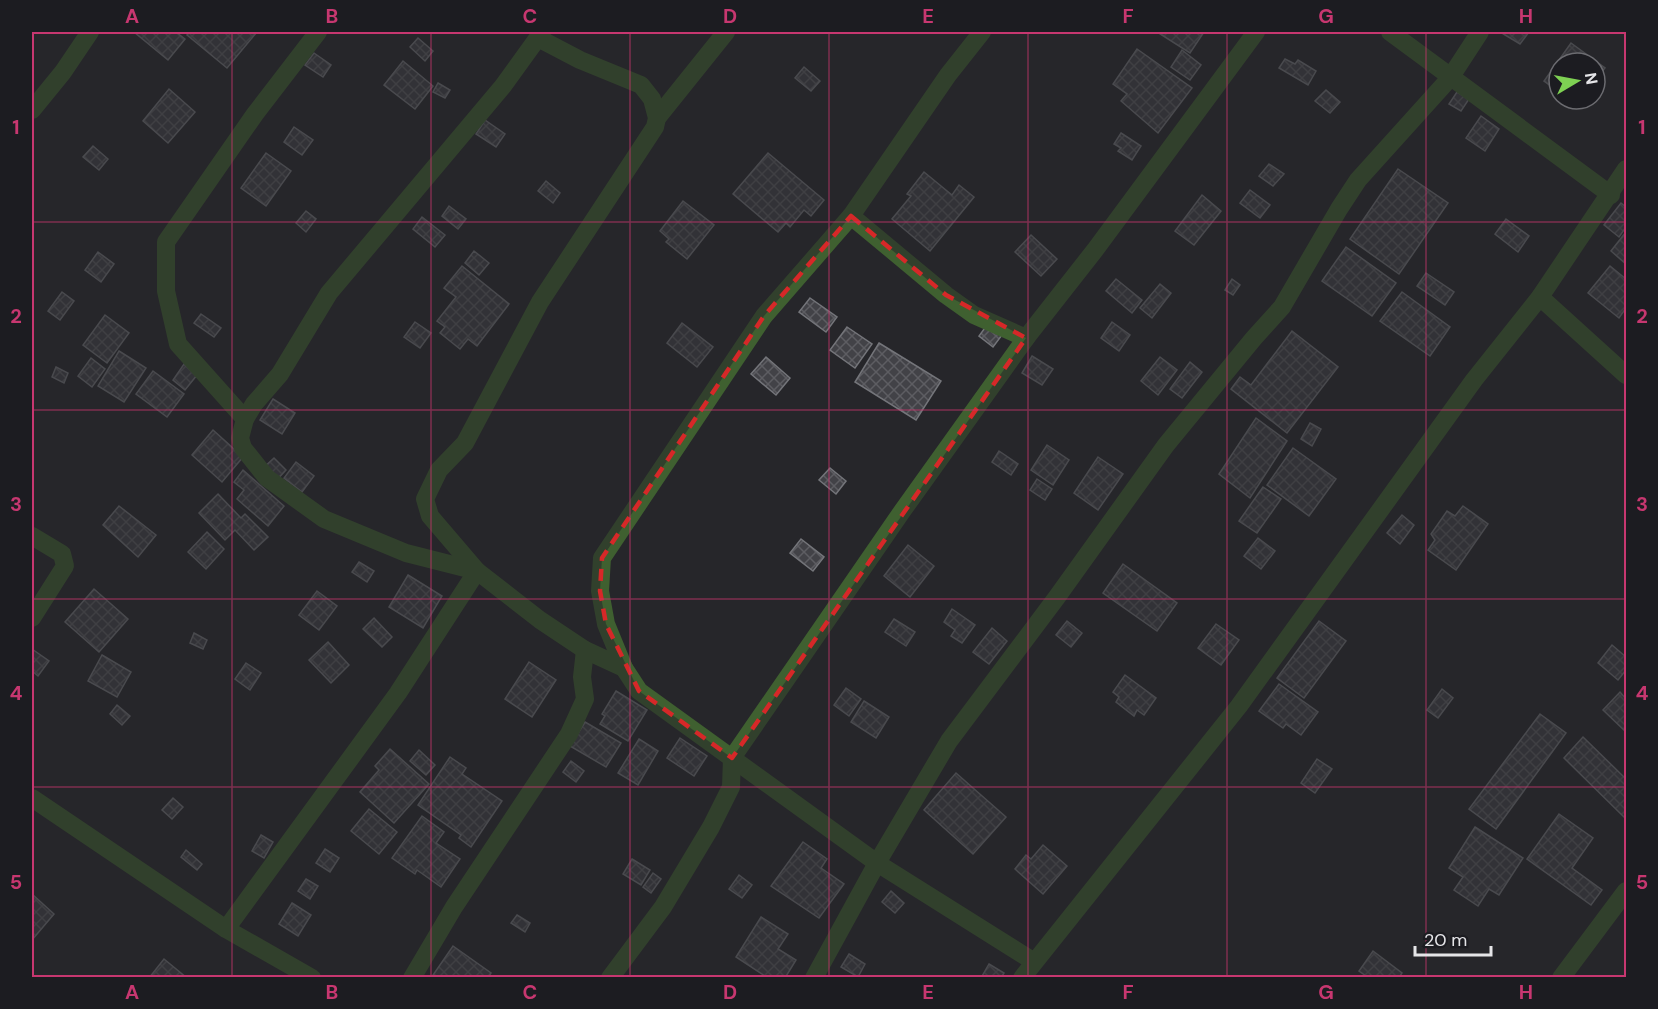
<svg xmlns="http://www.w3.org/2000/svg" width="1658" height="1009" viewBox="0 0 1658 1009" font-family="'DM Sans',sans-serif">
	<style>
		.building { fill: url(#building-cross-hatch); stroke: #74757a; stroke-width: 1.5 }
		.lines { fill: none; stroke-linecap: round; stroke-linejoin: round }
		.minor { stroke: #3f6030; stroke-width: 18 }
		.marked { fill: none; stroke: #d62828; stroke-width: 4.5; stroke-dasharray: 12 8; stroke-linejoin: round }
		.grid { fill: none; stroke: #c73770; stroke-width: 1.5; stroke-opacity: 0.55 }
		.neatline { fill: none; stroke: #c73770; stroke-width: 2 }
		.grid-label { font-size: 20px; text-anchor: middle; font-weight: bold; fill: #c73770 }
	</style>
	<defs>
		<pattern id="building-cross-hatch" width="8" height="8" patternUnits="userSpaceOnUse" patternTransform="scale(1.5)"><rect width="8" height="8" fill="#424247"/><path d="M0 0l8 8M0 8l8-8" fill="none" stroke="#5d5d62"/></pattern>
	</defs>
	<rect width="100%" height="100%" fill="#26262a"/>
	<g class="building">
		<path d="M134 32H176L185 39 168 60Z"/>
		<path d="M190 32H257L227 68 187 35Z"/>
		<path d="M1157 32H1204L1190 53Z"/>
		<path d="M1500 32H1529L1520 44Z"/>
		<path d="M418 38 433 51 425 61 410 47Z"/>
		<path d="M1571 43 1605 68 1595 80V63H1559V92L1544 81Z"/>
		<path d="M1137 49 1192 88 1158 133 1121 101 1127 94 1113 84Z"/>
		<path d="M1182 50 1201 65 1190 80 1171 67Z"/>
		<path d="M314 53 331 65 323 77 305 65Z"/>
		<path d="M1285 59 1295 64 1298 60 1316 71 1308 85 1279 68Z"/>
		<path d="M403 61 433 86 415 109 384 85Z"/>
		<path d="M804 67 820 81 811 91 795 78Z"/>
		<path d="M438 83 450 90 445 98 433 92Z"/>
		<path d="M169 89 195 112 168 143 143 121Z"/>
		<path d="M1326 90 1340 102 1330 113 1315 101Z"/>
		<path d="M1457 92 1469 99 1461 111 1449 104Z"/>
		<path d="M1481 116 1499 129 1485 151 1466 138Z"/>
		<path d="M485 120 505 134 496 147 476 134Z"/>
		<path d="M294 127 313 140 302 155 284 142Z"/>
		<path d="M1121 133 1141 146 1132 160 1118 151 1121 148 1114 144Z"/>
		<path d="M93 146 108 159 99 170 83 157Z"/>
		<path d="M266 153 291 171 266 206 241 188Z"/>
		<path d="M768 153 824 200 811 216 804 210 790 227 786 223 778 232 733 194Z"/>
		<path d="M1269 164 1284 174 1273 186 1259 176Z"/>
		<path d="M1398 169 1448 203 1399 274 1350 239Z"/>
		<path d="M924 172 952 195 959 185 974 197 930 251 892 219 911 196 907 194Z"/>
		<path d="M546 181 560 193 553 203 538 191Z"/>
		<path d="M1250 190 1270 205 1260 218 1240 203Z"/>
		<path d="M1202 195 1221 211 1194 245 1175 231Z"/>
		<path d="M683 201 714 225 687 259 666 242 669 239 660 231Z"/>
		<path d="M1621 203 1626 207V227L1619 237 1604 225Z"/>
		<path d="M449 206 466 219 458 229 442 216Z"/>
		<path d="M306 211 316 219 306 232 296 223Z"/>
		<path d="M422 217 445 235 435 247 413 229Z"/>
		<path d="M1506 219 1529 236 1518 252 1495 234Z"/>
		<path d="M1626 232V264L1611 251Z"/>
		<path d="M1031 235 1057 259 1041 276 1015 252Z"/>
		<path d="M1346 247 1396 283 1372 316 1322 281Z"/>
		<path d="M474 251 489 263 479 275 465 263Z"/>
		<path d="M98 252 114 264 101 282 85 270Z"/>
		<path d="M462 266 509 304 477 346 468 339 460 349 440 333 445 327 437 321 456 297 444 288Z"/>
		<path d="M1610 266 1626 279V308L1619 318 1588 293Z"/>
		<path d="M1426 273 1454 292 1445 305 1417 286Z"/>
		<path d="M1116 279 1142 300 1132 313 1106 291Z"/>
		<path d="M1232 279 1240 285 1233 295 1225 290Z"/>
		<path d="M1160 284 1171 293 1152 318 1140 308Z"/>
		<path d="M62 292 74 301 60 320 48 311Z"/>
		<path d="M1402 292 1450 327 1430 356 1380 321Z"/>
		<path d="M810 298 837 317 826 332 799 312Z"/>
		<path d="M201 314 221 328 214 337 194 323Z"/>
		<path d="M105 315 129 333 107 363 83 345Z"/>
		<path d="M415 322 431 333 420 348 404 337Z"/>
		<path d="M1112 322 1130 335 1119 351 1101 338Z"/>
		<path d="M682 323 713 347 697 367 667 343Z"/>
		<path d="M987 325 1002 335 993 347 979 336Z"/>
		<path d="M847 327 872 344 855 368 830 350Z"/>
		<path d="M1292 331 1338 367 1287 433 1231 389 1240 377 1251 385Z"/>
		<path d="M879 343 941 381 916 420 855 382Z"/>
		<path d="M119 351 146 368 124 402 98 386Z"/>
		<path d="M1032 356 1053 369 1042 385 1022 373Z"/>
		<path d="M766 357 790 378 776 395 751 374Z"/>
		<path d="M1160 357 1177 370 1158 395 1141 381Z"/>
		<path d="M91 358 105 369 92 387 78 376Z"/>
		<path d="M1190 362 1202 372 1182 398 1170 389Z"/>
		<path d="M184 364 197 375 185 390 173 380Z"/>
		<path d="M56 367 68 373 64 383 52 377Z"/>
		<path d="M153 371 184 394 167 417 136 394Z"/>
		<path d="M273 399 295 413 282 434 260 420Z"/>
		<path d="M1256 418 1287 441 1250 498 1219 474Z"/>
		<path d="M1310 423 1321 429 1312 446 1301 439Z"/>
		<path d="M213 430 243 457 222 482 192 455Z"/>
		<path d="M1047 445 1069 460 1053 485 1031 470Z"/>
		<path d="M1293 448 1336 479 1309 516 1267 485Z"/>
		<path d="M999 451 1018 464 1011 475 992 462Z"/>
		<path d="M1098 457 1123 474 1098 510 1074 493Z"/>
		<path d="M274 458 286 470 275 482 262 469Z"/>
		<path d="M296 462 314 476 302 492 284 478Z"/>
		<path d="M830 468 846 481 836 494 819 480Z"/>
		<path d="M243 470 284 506 268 526 237 499 244 490 234 482Z"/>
		<path d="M1037 479 1052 489 1045 500 1030 490Z"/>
		<path d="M1263 487 1281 499 1257 533 1239 521Z"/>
		<path d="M218 494 241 518 245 514 268 537 254 550 235 530 225 540 199 513Z"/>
		<path d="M119 506 156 535 138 557 103 525Z"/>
		<path d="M1463 506 1488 524 1456 570 1428 550 1435 540 1431 534 1447 511 1455 516Z"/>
		<path d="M1402 515 1414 525 1400 544 1387 533Z"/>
		<path d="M207 532 224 549 206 569 188 552Z"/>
		<path d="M1258 538 1275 551 1261 569 1244 556Z"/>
		<path d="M801 539 824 557 813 571 790 553Z"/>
		<path d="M908 545 934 566 910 597 884 576Z"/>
		<path d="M359 562 374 571 367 582 352 572Z"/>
		<path d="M1123 564 1177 603 1157 631 1103 593Z"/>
		<path d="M408 575 442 596 423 628 389 607Z"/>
		<path d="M94 589 128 619 99 652 65 622Z"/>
		<path d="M317 591 337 606 319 630 299 615Z"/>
		<path d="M952 609 975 625 962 643 951 636 955 630 944 622Z"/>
		<path d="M374 618 392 637 382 647 363 629Z"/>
		<path d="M894 619 915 632 906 646 885 632Z"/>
		<path d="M1067 621 1082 633 1071 647 1056 635Z"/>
		<path d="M1319 621 1346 641 1304 698 1277 678Z"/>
		<path d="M1216 624 1239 640 1221 665 1198 648Z"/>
		<path d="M992 628 1007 641 989 664 973 652Z"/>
		<path d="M194 633 207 640 203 649 190 643Z"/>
		<path d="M328 642 349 665 331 683 309 660Z"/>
		<path d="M1612 645 1626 657V670L1618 680 1598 663Z"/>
		<path d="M32 649 49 661 38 676 32 671Z"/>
		<path d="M102 655 131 672 117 697 88 681Z"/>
		<path d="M529 662 556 680 532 717 505 699Z"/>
		<path d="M246 663 261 673 250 690 235 679Z"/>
		<path d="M1125 675 1156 698 1144 715 1137 710 1134 716 1116 702 1119 697 1113 692Z"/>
		<path d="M1279 684 1318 712 1301 735 1286 724 1283 728 1259 711Z"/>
		<path d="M846 688 861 699 849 716 834 705Z"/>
		<path d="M1442 689 1453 698 1438 718 1427 710Z"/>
		<path d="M616 691 647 710 628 741 600 724 605 716 602 714Z"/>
		<path d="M1620 692 1626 699V732L1603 710Z"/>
		<path d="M864 701 889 717 876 738 851 722Z"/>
		<path d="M117 705 130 716 122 725 110 714Z"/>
		<path d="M1540 714 1566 733 1496 829 1469 809Z"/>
		<path d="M585 722 621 743 606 767 570 746Z"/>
		<path d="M1583 737 1626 779V819L1564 758Z"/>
		<path d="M680 738 707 756 694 776 667 758Z"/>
		<path d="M639 739 658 751 638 785 618 773Z"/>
		<path d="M390 749 429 784 394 823 360 792 379 770 375 766Z"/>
		<path d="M419 750 435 765 426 775 410 761Z"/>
		<path d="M450 757 466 768 462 774 502 801 471 847 459 838 461 835 418 805Z"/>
		<path d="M1317 759 1332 769 1315 793 1301 783Z"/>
		<path d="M571 761 584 771 576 782 563 772Z"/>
		<path d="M956 773 1006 817 973 854 924 810Z"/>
		<path d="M173 798 183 807 172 819 162 810Z"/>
		<path d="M369 809 397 832 379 854 351 831Z"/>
		<path d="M1559 814 1593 838 1572 868 1602 890 1591 905 1527 859Z"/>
		<path d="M422 816 444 832 436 843 460 859 441 887 417 870 415 874 392 858Z"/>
		<path d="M1475 827 1523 858 1499 895 1489 889 1478 906 1454 890 1463 877 1449 868Z"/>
		<path d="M261 835 273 842 264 858 252 851Z"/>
		<path d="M803 842 827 859 821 868 844 884 819 918 771 886Z"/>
		<path d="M1043 845 1067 866 1043 894 1015 869 1026 855 1031 859Z"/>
		<path d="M325 849 339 858 330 872 316 863Z"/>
		<path d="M186 850 202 864 197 870 181 857Z"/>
		<path d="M632 859 650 870 641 885 623 874Z"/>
		<path d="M653 873 661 879 651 893 643 887Z"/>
		<path d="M739 875 752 885 742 898 729 889Z"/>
		<path d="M306 879 318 886 310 899 298 891Z"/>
		<path d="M891 891 904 903 895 913 882 902Z"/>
		<path d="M32 894 54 914 32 940Z"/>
		<path d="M292 903 311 915 298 936 279 924Z"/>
		<path d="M517 915 530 923 525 932 511 923Z"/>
		<path d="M761 917 788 934 778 949 796 960 785 978H768L736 957Z"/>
		<path d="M453 946 491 973 488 978H431Z"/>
		<path d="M1373 951 1402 973 1399 978H1369L1359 971Z"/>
		<path d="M849 954 865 964 858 977 841 967Z"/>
		<path d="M164 959 187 978H149Z"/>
		<path d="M989 964 1004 973 1001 978H981Z"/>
	</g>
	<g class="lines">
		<g class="minor">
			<path d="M542 32 503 86 329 293 280 374 254 404 245 419 240 438 243 448 267 478 324 519 406 553 477 571 540 620 585 650 624 668"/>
			<path d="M982 32 948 75 851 216 764 316 602 558 600 591 606 624 624 668 639 691 877 863 1033 961"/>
			<path d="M1390 32 1611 195"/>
			<path d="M32 110 63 72 90 32"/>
			<path d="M657 118 726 32"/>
			<path d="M851 216 946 295 974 315 1026 338"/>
			<path d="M1540 297 1626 375"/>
			<path d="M245 419 178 344 166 291V242L255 114 318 32"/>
			<path d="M32 536 62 554 65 566 32 618"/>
			<path d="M32 798 226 929 312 978"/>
			<path d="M226 929 398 693 477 571 430 516 425 499 439 470 465 443 540 302 655 127 657 118 652 99 641 85 580 60 538 38"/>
			<path d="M412 978 454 907 569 734 585 699 582 677 585 650"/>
			<path d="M610 978 663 907 711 827 731 787 732 758 903 510 1026 338 1095 250 1256 32"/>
			<path d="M814 978 877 863 949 741 1057 597 1166 445 1254 338 1282 307 1339 209 1358 180 1450 78 1480 32"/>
			<path d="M1022 978 1239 706 1474 380 1540 297 1626 169"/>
			<path d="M1561 978 1626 891"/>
		</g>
	</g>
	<path d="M0 0H1658V1009H0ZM851 216 946 295 1026 338 732 758 639 691 606 624 600 591 602 558 764 316Z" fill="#26262a" fill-opacity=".55" fill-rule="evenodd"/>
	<path class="marked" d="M851 216 946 295 1026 338 732 758 639 691 606 624 600 591 602 558 764 316Z"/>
	<path class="grid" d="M232 32V978M431 32V978M630 32V978M829 32V978M1028 32V978M1227 32V978M1426 32V978M32 222H1626M32 410H1626M32 599H1626M32 787H1626"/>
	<rect width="1658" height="1009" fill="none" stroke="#1c1c21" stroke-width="66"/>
	<g transform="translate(1577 81) rotate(80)"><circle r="28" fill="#1c1c21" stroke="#6c6c71" stroke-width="1.5"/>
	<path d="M0-4.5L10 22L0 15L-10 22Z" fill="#7ed153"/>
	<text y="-9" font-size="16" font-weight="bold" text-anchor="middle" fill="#e5e5e8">N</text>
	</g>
	<path d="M1415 946v9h76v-9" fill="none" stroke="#e5e5e8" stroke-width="3"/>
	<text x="1424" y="946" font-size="18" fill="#e5e5e8" stroke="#1c1c21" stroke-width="4.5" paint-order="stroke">20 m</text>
	<rect x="33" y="33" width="1592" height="943" class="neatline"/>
	<g class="grid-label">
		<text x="132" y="23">A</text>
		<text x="332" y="23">B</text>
		<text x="530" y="23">C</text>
		<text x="730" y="23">D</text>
		<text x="928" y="23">E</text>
		<text x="1128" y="23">F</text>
		<text x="1326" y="23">G</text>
		<text x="1526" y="23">H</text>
		<text x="16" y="134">1</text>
		<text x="1642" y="134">1</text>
		<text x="16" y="323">2</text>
		<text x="1642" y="323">2</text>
		<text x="16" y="511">3</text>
		<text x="1642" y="511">3</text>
		<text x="16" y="700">4</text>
		<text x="1642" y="700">4</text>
		<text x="16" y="889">5</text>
		<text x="1642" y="889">5</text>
		<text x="132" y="999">A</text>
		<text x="332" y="999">B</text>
		<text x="530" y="999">C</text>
		<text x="730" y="999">D</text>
		<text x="928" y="999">E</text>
		<text x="1128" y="999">F</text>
		<text x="1326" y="999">G</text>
		<text x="1526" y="999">H</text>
	</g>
</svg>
